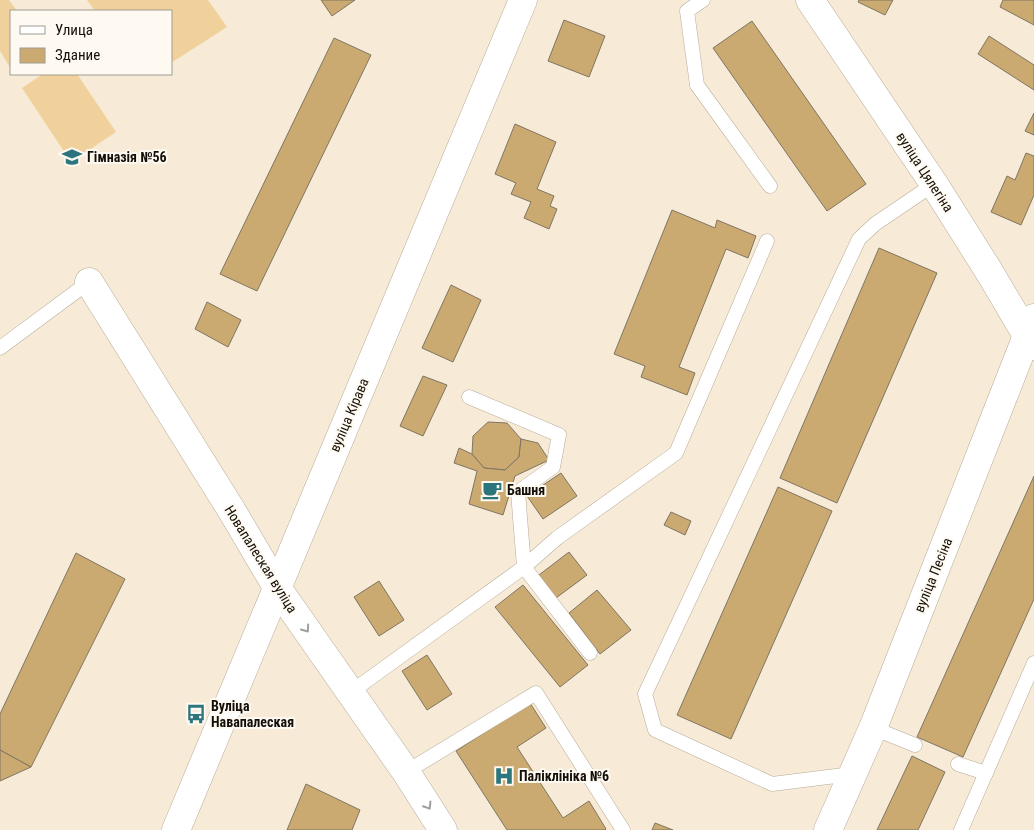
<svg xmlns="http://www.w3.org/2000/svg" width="1034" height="830" viewBox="0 0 1034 830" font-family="'Roboto Condensed',sans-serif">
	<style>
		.garden { fill: #f0d19b }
		.building { fill: #cbaa71; stroke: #7f7563 }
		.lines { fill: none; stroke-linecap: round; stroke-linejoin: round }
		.lane-casing { stroke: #b7ac99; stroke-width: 15 }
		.street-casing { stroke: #b7ac99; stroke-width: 29 }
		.primary-casing { stroke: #b7ac99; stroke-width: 29 }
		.lane { stroke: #fff; stroke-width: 14 }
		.street { stroke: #fff; stroke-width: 28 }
		.primary { stroke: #fff; stroke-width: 28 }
		.oneway { stroke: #a19f9d }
		.labels { text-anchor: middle; stroke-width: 4; stroke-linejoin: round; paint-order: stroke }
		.poi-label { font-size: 14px; font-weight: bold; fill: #141009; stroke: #fef9f1; text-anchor: start }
		.street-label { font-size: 14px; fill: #141009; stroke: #fef9f1 }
	</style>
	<rect width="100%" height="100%" fill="#f7ebd7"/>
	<g class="garden">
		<path d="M0 0H9L17 11H11V69L0 51Z"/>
		<path d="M87 0H208L227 27 171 63V11H95Z"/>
		<path d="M43 74H77L116 132 71 162 22 88Z"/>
	</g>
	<g class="building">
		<path d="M321 0H355L332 16Z"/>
		<path d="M859 0H893L885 15 858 2Z"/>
		<path d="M1003 0H1034V25L1000 7Z"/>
		<path d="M564 20 605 36 589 77 548 61Z"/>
		<path d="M752 21 866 184 827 211 713 48Z"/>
		<path d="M989 36 1034 65V90L978 54Z"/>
		<path d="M334 38 371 55 257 291 220 274Z"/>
		<path d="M1034 113V135L1025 131Z"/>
		<path d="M515 124 556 142 537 189 554 196 550 206 557 209 549 229 524 218 531 202 511 194 516 183 495 174Z"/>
		<path d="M1026 153 1034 156V195L1021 225 991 212 1007 176 1015 180Z"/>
		<path d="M672 210 715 228 717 220 756 236 748 258 726 249 679 367 695 373 687 395 641 377 645 366 614 354Z"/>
		<path d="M879 248 937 273 837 503 780 478Z"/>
		<path d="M451 285 481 300 453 362 422 348Z"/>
		<path d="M207 302 241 320 228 347 195 329Z"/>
		<path d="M423 376 447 385 423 436 400 426Z"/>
		<path d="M488 422 507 423 521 439 519 457 505 470 484 468 472 454 473 436Z"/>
		<path d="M521 439 538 443 549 460 515 476 503 515 469 504 477 471 454 463 459 448 472 454 484 468 505 470 519 457Z"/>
		<path d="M561 473 577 496 543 519 527 496Z"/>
		<path d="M1034 476V599L963 757 917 737Z"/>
		<path d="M778 487 832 511 731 739 677 715Z"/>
		<path d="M671 512 691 521 685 535 664 525Z"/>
		<path d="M569 552 587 575 556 598 539 575Z"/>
		<path d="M76 553 125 579 31 767 0 750V714Z"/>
		<path d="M379 581 404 620 379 636 354 597Z"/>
		<path d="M523 585 588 665 560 687 495 607Z"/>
		<path d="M597 590 631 630 600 654 569 613Z"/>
		<path d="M427 655 452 694 427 710 402 671Z"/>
		<path d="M530 703 546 728 517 747 563 818 589 801 606 829 605 830H507L456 751Z"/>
		<path d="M0 750 31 767 0 781Z"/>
		<path d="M912 756 945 772 918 830H877Z"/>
		<path d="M306 784 360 810 352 830H287Z"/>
		<path d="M655 823 673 830H652Z"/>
	</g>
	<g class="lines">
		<defs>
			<g id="lane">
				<path d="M703 0 687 11 697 85 770 186"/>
				<path d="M0 348 89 282"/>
				<path d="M469 397 559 435 553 467 518 492 524 567 590 653"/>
				<path d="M351 692 524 567 557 538 676 453 767 241"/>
				<path d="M873 728 915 745"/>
				<path d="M958 764 986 773"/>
				<path d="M406 772 536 693 623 830"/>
				<path d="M852 774 772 784 655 730 645 694 859 239 875 224 934 184"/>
				<path d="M961 830 1034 663"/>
			</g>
			<g id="street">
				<path d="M810 0 934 184 990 273 1033 346"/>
				<path d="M89 282 232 511 278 589 406 772 443 830"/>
				<path d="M828 830 873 728 1034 318"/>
			</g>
			<path id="primary" d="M176 830 523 0"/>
		</defs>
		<use href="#lane" class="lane-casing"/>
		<use href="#street" class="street-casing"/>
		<use href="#primary" class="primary-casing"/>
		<use href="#lane" class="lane"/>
		<use href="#street" class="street"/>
		<use href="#primary" class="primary"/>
	</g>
	<defs><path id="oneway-chevron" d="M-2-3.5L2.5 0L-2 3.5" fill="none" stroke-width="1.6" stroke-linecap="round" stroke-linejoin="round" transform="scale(1.25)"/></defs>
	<g class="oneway">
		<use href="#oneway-chevron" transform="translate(306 629) rotate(55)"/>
		<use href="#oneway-chevron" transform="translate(428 806) rotate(58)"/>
	</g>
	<defs>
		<symbol id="school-bare" viewBox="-9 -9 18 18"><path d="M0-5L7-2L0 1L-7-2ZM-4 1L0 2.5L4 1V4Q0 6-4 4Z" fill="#2c757c" stroke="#fef9f1" stroke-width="2.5" paint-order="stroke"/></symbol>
		<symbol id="cafe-bare" viewBox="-9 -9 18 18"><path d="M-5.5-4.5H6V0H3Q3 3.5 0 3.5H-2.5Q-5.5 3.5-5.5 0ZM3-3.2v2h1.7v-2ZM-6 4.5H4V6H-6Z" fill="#2c757c" stroke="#fef9f1" stroke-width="2.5" paint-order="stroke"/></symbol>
		<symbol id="bus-bare" viewBox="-9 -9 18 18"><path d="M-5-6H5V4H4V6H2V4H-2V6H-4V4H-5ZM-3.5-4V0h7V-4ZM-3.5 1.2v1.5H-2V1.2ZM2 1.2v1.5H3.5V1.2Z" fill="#2c757c" stroke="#fef9f1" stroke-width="2.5" paint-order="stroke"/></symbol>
		<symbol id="hospital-bare" viewBox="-9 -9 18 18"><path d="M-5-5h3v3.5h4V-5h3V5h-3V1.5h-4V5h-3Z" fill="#2c757c" stroke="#fef9f1" stroke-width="2.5" paint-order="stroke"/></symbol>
	</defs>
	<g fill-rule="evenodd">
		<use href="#school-bare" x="58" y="143" width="28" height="28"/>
		<use href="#cafe-bare" x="478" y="476" width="28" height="28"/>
		<use href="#bus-bare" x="182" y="700" width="28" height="28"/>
		<use href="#hospital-bare" x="490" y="762" width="28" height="28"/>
	</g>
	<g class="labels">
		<g class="poi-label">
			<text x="87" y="162">Гімназія №56</text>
			<text x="507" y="495">Башня</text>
			<text x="211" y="711">Вуліца<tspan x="211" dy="16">Навапалеская</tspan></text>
			<text x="519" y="781">Паліклініка №6</text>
		</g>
		<g class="street-label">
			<text transform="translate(925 172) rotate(57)" y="5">вуліца Цялегіна</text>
			<text transform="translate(349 415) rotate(-67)" y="5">вуліца Кірава</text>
			<text transform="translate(261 559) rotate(58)" y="5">Новапалеская вуліца</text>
			<text transform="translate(933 575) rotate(-68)" y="5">вуліца Песіна</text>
		</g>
	</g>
	<rect x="10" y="10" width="162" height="65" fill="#fef9f1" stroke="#a09c94"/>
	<rect x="20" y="26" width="25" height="8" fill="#ffffff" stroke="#a09c94"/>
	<text x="55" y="35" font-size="15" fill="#141009">Улица</text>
	<rect x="20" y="48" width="25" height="15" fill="#cbaa71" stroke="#a09c94"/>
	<text x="55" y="60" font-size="15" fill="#141009">Здание</text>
</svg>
